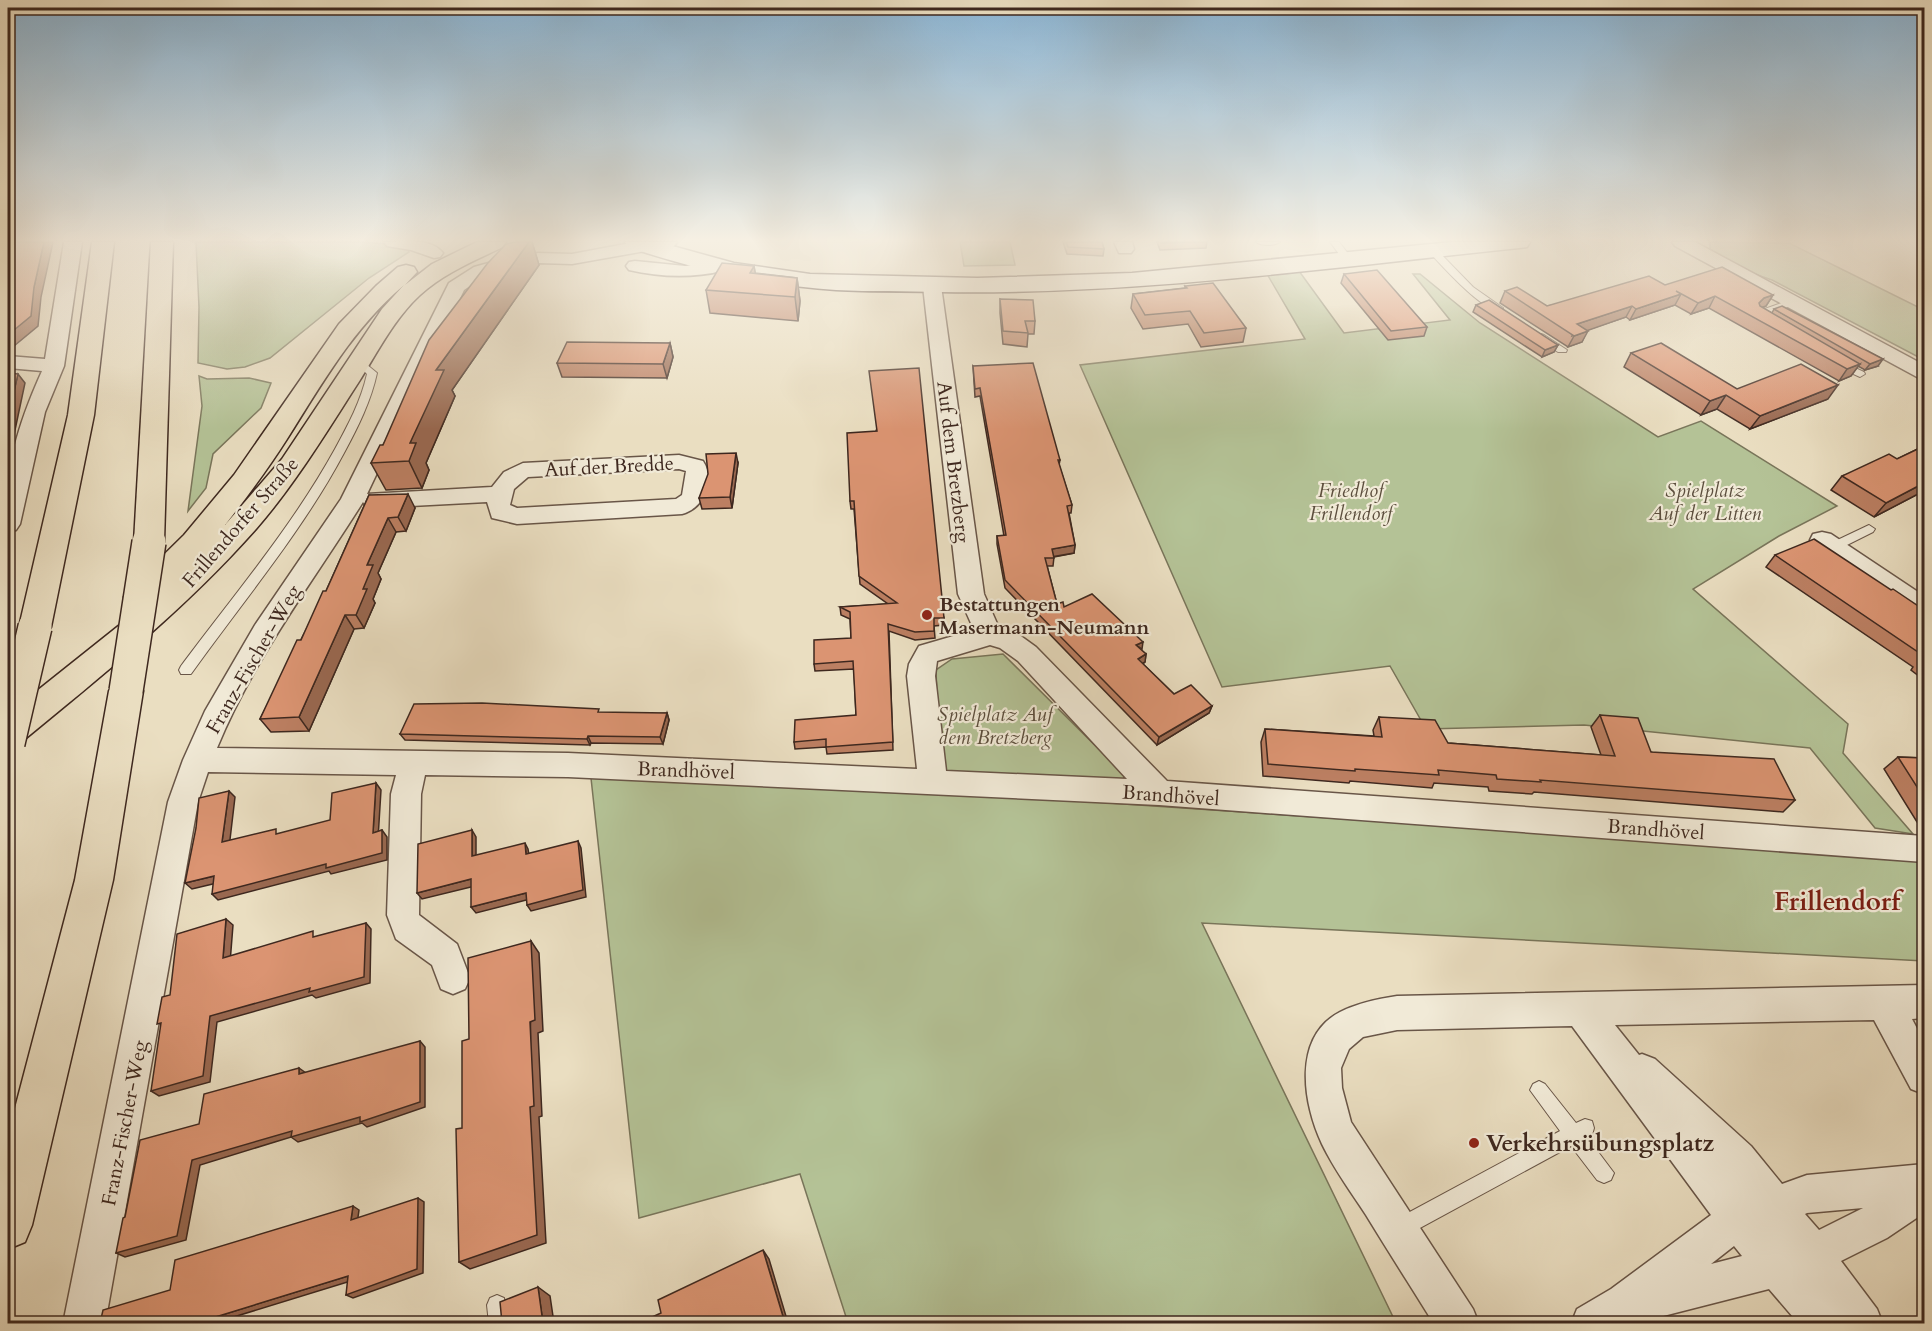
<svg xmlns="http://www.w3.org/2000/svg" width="1932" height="1331" viewBox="0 0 1932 1331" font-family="Cardo,serif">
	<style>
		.green { fill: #b4c296; stroke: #79755a; stroke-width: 1.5 }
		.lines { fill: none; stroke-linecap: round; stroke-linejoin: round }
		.lane-casing { stroke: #695648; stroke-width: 2 }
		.street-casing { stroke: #695648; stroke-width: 3 }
		.secondary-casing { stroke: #3e281f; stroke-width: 3 }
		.primary-casing { stroke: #3e281f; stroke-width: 3 }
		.highway-casing { stroke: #3e281f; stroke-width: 3 }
		.lane { fill: #f1ead7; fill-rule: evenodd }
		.street { fill: #f1ead7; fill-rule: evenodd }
		.secondary { fill: #f1ead7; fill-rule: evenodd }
		.primary { fill: #eadec1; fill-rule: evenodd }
		.highway { fill: #eadec1; fill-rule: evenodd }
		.highway-bridge-casing { stroke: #3e281f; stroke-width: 36; stroke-linecap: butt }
		.highway-bridge { stroke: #eadec1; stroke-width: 33 }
		.wall { fill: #bc7f62; stroke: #3e281f; stroke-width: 1.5 }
		.shaded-wall { fill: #996850; stroke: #3e281f; stroke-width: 1.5 }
		.building { fill: #db9472; stroke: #3e281f; stroke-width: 1.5 }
		.poi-dot { fill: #8f2418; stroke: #f1ead7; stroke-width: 2 }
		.labels { text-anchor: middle; stroke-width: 4.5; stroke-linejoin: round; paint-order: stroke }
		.street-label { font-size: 20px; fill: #3e281f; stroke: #f1ead7 }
		.park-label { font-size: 20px; font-style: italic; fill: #5c4e3d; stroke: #f1ead7 }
		.poi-label { font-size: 20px; font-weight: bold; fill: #3e281f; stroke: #f1ead7; text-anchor: start }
		.near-poi-label { font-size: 24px; font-weight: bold; fill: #3e281f; stroke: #f1ead7; text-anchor: start }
		.district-label { font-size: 26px; font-weight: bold; fill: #7a1f14; stroke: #f1ead7 }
	</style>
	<rect width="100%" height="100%" fill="#eadec1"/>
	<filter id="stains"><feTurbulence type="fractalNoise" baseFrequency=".00333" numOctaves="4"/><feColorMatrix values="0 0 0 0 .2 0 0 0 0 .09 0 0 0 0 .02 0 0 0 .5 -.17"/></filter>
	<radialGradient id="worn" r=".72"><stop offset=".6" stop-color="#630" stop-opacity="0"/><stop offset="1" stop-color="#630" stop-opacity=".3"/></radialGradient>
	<g class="green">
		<path d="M196 242H363L399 245 406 248 409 252 369 278 270 358 245 367 227 369 198 363 199 307Z"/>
		<path d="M960 242H1010L1015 265 964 266Z"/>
		<path d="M1710 242 1789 243 1924 310V360L1772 280C1751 273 1727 264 1710 249Z"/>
		<path d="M1299 271 1344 333 1450 320 1413 274H1420L1480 323 1658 437 1701 421 1837 506 1779 536 1693 589 1848 724 1843 753 1913 834 1875 828 1810 748 1584 725 1426 729 1390 666 1222 687 1080 365 1305 339 1267 274Z"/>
		<path d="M199 376 207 379 249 378 271 383 261 408 213 454 206 488 188 511 202 406Z"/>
		<path d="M1003 654 1139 789 940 778 936 670 952 659Z"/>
		<path d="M591 778 989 795 1924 858V961L1202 923 1396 1323H848L800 1174 639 1218Z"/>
	</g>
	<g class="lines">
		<defs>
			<g id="lane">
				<path d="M1256 242H1280C1275 246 1261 246 1256 242Z"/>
				<path d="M1330 242H1339L1353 260 1351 262H1345Z"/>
				<path d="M1430 249H1436L1473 287 1503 308V312C1485 314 1443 267 1430 253Z"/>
				<path d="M1793 299 1798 302 1796 304 1765 315 1766 323H1760L1754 316 1759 311Z"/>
				<path d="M1541 334 1544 335 1567 350 1566 352H1558L1538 339V335Z"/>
				<path d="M360 359 377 373C371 401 358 427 344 453 302 532 243 601 191 674H181L179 670 181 666C234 595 292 527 335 449 348 425 361 401 367 374L355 362Z"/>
				<path d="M1840 361 1864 372 1865 374 1860 377 1836 366 1835 364Z"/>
				<path d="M1869 525 1875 529 1873 532 1837 550H1829L1827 547 1829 544Z"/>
				<path d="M1539 1081 1545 1084 1576 1123 1585 1119 1592 1121 1594 1128 1592 1135 1587 1137 1614 1173 1611 1180 1604 1183 1597 1180 1571 1146 1407 1235 1400 1238 1393 1235 1390 1228 1393 1221 1560 1131 1530 1090 1533 1084Z"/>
				<path d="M497 1295 504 1298 509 1324H489L487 1305 490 1298Z"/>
			</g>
			<g id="street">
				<path d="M64 242H82L64 366 45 412 20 524 16 530 8 532C1 476 19 422 42 371L8 368V356L45 359Z"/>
				<path d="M384 242C402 242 431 237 443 253L440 257 434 258 411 250 387 246Z"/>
				<path d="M636 242H677L674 246 668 247 572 264 538 263 512 267 486 275 464 290 367 494 492 487 504 472 523 463 679 455 703 461C716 481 704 508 682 514L517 524 492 518 487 502 373 508 365 505 363 502C312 583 253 660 217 748L568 753 917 769 907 676 909 664 919 646 974 630 958 594 923 286 925 282H939L941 286 984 594 999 628 1018 634 1036 647 1167 781 1924 836V862L1159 805 568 777 425 775 421 794 419 915 457 944 470 978 465 989 453 994 441 989 432 965 396 939 387 915 391 794 396 775 208 772 198 802 105 1324H63L168 802 183 760 205 711 255 625 341 499 449 283 474 267 510 257 538 253 572 254ZM679 469 686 471 682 495 676 499 517 508 510 505 514 489 528 477ZM990 645 1000 648 1018 661 1127 779 946 771 935 676 937 661Z"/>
				<path d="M1114 242H1132L1134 249 1131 253H1119Z"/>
				<path d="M1672 242H1695L1924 365V379L1917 377 1675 246Z"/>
				<path d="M635 261 685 266 717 262 723 263 726 267 723 271C693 278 659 277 629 270L626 266 629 262Z"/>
				<path d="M1822 532 1831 534 1924 596V617L1915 615 1813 546 1810 540 1813 534Z"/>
				<path d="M1924 985V1018L1912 1019 1924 1042V1094L1911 1089 1874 1020 1615 1025 1639 1055 1642 1054 1655 1059 1751 1146 1782 1184 1807 1175 1924 1164V1213L1887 1238 1841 1261 1877 1309 1883 1324H1799L1769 1289 1632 1324H1571L1577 1309 1611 1289 1711 1215 1572 1026 1397 1030 1363 1037 1349 1049 1341 1068 1342 1088 1351 1122 1473 1309 1479 1324H1434C1411 1287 1388 1251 1366 1215 1351 1192 1334 1169 1322 1144 1303 1104 1292 1037 1340 1012 1358 1003 1377 999 1397 996ZM1863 1208 1819 1230 1805 1214 1807 1213ZM1734 1246 1742 1256 1711 1264Z"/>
			</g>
			<path id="secondary" d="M625 242H658L734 263 810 274 977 278 1132 273 1452 242H1530L1527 247 1519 248C1327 268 1134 295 941 292 906 291 871 292 836 290 765 285 696 270 628 247Z"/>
			<path id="primary" d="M477 242H506L503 247C474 261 444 273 420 295 395 318 378 351 360 380 327 431 296 483 256 529 185 609 103 675 20 743L8 747V714L141 608 129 605 124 597 129 589 184 535 234 475 339 324 376 286 398 267 406 265 414 267 417 272 405 285 432 264ZM404 285 382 309 282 459 225 525C247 497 268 469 287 439 322 384 353 328 404 285Z"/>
			<g id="highway">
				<path d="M92 242H114L94 415 51 627 46 635 35 639 24 635 19 627 68 415Z"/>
				<path d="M151 242H173L164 542 159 549 149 552 139 549 134 542Z"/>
				<path d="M126 678 138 682 143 691 113 880 32 1225 25 1242 8 1249V1135L75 880 109 691 114 682Z"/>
			</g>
		</defs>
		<use href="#lane" class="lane-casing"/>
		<use href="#street" class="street-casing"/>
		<use href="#secondary" class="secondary-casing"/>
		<use href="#primary" class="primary-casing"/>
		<use href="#highway" class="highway-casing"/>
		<use href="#lane" class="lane"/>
		<use href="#street" class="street"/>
		<use href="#secondary" class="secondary"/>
		<use href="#primary" class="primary"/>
		<use href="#highway" class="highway"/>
		<defs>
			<g id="highway-bridge">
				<path d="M126 691 149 542"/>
				<path d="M8 743 35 627"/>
			</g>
		</defs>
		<use href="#highway-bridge" class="highway-bridge-casing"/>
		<use href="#highway-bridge" class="highway-bridge"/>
	</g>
	<g class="wall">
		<path d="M516 242H532L539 265 452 390 455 396 426 463 429 470 422 488 386 490 371 463Z"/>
		<path d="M1063 242H1102L1104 249 1103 256 1067 254Z"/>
		<path d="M1157 242H1207L1206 248 1160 250Z"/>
		<path d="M754 266 755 273 797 278 800 301 798 321 710 313 706 290Z"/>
		<path d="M1344 274 1427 327 1424 336 1388 340 1341 283Z"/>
		<path d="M1665 285 1773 295 1766 306 1762 308 1772 313 1774 309 1878 366 1865 370 1858 366 1851 376 1839 381 1709 308 1691 314 1675 305 1630 320 1626 317 1587 330 1582 342 1568 347 1500 303 1505 291 1547 306Z"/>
		<path d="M1185 286 1246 328 1243 342 1201 347 1188 324 1143 329 1131 308 1133 294 1185 288Z"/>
		<path d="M1000 299 1035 321 1034 334H1028L1027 347 1003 344 1000 313Z"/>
		<path d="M1476 305 1558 345 1554 352 1542 357 1473 312Z"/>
		<path d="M670 343 673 357 667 378 562 377 557 363Z"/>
		<path d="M1631 353 1737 389 1828 399 1750 429 1717 409 1701 415 1624 367Z"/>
		<path d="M973 366 1060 460 1059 465 1072 505 1071 513H1069L1075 545 1074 553 1054 557 1053 566H1047L1057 604 1064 607 1141 650 1146 654 1145 662 1143 664 1174 694 1212 706 1209 713 1157 745 1005 588 997 544V536H1004L980 396 975 397Z"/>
		<path d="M876 431 944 618V625L934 626 935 638 915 640 889 631 893 750 827 754 826 747 795 749 794 742 856 715 854 669 815 671 814 664 851 638 850 619 841 615 840 607 888 604 860 584 854 509H851L850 501Z"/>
		<path d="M1924 446V496L1920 493 1874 517 1831 490 1842 476 1897 459Z"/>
		<path d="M738 463 732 508 702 509 699 498Z"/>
		<path d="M369 495 415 508 406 531 396 532 378 573 381 579 373 599 375 603 364 628 354 629 309 731 271 732 260 719 326 591Z"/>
		<path d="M1775 555 1891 590 1924 610V680L1911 670 1913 667 1766 567Z"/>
		<path d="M667 713 669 720 663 744 591 743 590 745 405 740 400 734Z"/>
		<path d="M1600 715 1651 752 1795 800 1783 812 1534 792 1532 794 1489 791 1488 787 1434 783 1432 788 1350 781 1349 783 1263 776 1261 742 1265 729 1374 736 1373 730 1379 717 1448 743 1601 755 1591 727Z"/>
		<path d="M1898 757 1924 758V822H1917L1884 769Z"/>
	</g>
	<g class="shaded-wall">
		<path d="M44 242H53L41 297 38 326 8 351V335L34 287Z"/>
		<path d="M529 242H532L539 265 452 390 455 396 426 463 429 470 422 488 409 461 410 443 436 370Z"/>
		<path d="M754 266 758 289 750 273Z"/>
		<path d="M797 278 800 301 798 321 795 297Z"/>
		<path d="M1681 294 1675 305 1630 320 1636 309Z"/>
		<path d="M1773 295 1766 306 1757 309 1759 303 1764 298Z"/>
		<path d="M1715 296 1709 308 1691 314 1698 303Z"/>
		<path d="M1632 306 1626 317 1572 336 1577 324Z"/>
		<path d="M1588 331 1582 342 1568 347 1574 336Z"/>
		<path d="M670 343 673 357 667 378 663 364Z"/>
		<path d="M1558 345 1554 352 1542 357 1545 350Z"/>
		<path d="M1883 359 1878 366 1865 370 1870 364Z"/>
		<path d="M1860 364 1851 376 1839 381 1847 369Z"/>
		<path d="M18 374 25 383 8 463V417Z"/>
		<path d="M1838 385 1828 399 1750 429 1760 416Z"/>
		<path d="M1726 395 1717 409 1701 415 1710 401Z"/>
		<path d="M736 453 738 463 732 508 730 497Z"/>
		<path d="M1924 483V488L1920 493 1874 517 1886 503Z"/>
		<path d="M408 494 415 508 406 531 398 517Z"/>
		<path d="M388 518 396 532 378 573 381 579 373 599 375 603 364 628 356 615 363 589 367 565Z"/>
		<path d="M1075 545 1074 553 1051 557 1052 549Z"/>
		<path d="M345 615 354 629 309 731 299 717Z"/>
		<path d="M1143 642 1142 649 1136 645Z"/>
		<path d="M1146 654 1145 662 1136 667 1138 659Z"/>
		<path d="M1212 706 1209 713 1157 745 1159 737Z"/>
		<path d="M667 713 669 720 663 744 660 737Z"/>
		<path d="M588 736 591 743 590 745 587 739Z"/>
		<path d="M376 783 381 790 378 839 373 833Z"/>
		<path d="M229 791 235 797 229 848 222 842Z"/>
		<path d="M382 830 387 837V860L331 874 329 871 218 900 212 894Z"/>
		<path d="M472 830 476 837V862L472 856Z"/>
		<path d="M578 841 581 848 586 897 531 911 527 905Z"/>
		<path d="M525 843 528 849 530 861 526 854Z"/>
		<path d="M214 876 221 882 192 889 185 883Z"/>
		<path d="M471 879 475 886 422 899 417 893Z"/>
		<path d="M526 893 530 899 476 913 471 907Z"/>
		<path d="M226 919 233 925 230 963 223 958Z"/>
		<path d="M366 923 371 929 370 983 316 998 312 995 217 1022 210 1082 159 1096 151 1091 210 1016Z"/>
		<path d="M531 941 539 953 543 1031 538 1033 542 1116 539 1117 546 1243 470 1269 459 1262 530 1107Z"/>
		<path d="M420 1041 425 1047V1107L367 1127 362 1123 298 1142 291 1137 200 1165 186 1240 125 1257 116 1253 192 1160Z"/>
		<path d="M299 1068 306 1073 299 1074Z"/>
		<path d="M418 1198 424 1202 423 1273 353 1298 346 1295Z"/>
		<path d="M353 1206 359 1210 357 1224 351 1220Z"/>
		<path d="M763 1250 769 1259 788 1323H785Z"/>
		<path d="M348 1276 354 1280 214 1323H196Z"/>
		<path d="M538 1287 550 1296 554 1323H543Z"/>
		<path d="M455 1319 463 1323H456Z"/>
	</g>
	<g class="building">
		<path d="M9 242H44L34 287 31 316 8 335V248Z"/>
		<path d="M516 242H529L436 370H444L410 443H416L409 461 371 463 380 445H383L429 340 487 264 506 244Z"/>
		<path d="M1066 242H1102L1104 249 1068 247Z"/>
		<path d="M1161 242H1196L1161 243Z"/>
		<path d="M722 263 754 266 750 273 797 278 795 297 706 290Z"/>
		<path d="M1722 267 1773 295 1764 298 1759 303 1760 306 1860 364 1847 369 1715 296 1698 303 1676 291 1681 294 1636 309 1632 306 1577 324 1588 331 1574 336 1505 291 1517 287 1547 306 1649 276 1665 285Z"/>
		<path d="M1377 270 1427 327 1391 331 1344 274Z"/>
		<path d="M1213 283 1246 328 1204 333 1190 311 1145 315 1133 294 1187 288 1185 286Z"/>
		<path d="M1000 299 1033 300 1035 321H1025L1028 333 1003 331Z"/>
		<path d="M1489 300 1558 345 1545 350 1476 305Z"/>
		<path d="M1782 306 1883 359 1870 364 1774 309Z"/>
		<path d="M567 342 670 343 663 364 557 363Z"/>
		<path d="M1661 343 1737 389 1801 364 1838 385 1760 416 1726 395 1710 401 1631 353Z"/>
		<path d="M1033 363 1060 460H1058L1072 505 1067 506 1075 545 1052 549 1054 558H1045L1057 604 1063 602 1064 607 1092 594 1143 642 1136 645 1146 654 1138 659 1174 694 1191 685 1212 706 1159 737 1005 580 997 536 1006 535 980 388 975 389 973 366Z"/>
		<path d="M919 368 944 618H934V631L915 632 888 624 893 742 826 747V739L794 742 795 720 856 715 853 661 814 664V640L851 638 850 612 840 607 897 603 859 576 854 501H850L847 433 877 431 869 371Z"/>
		<path d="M8 373 18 374 8 417Z"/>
		<path d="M1924 446V483L1886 503 1842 476 1889 454 1897 459Z"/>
		<path d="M736 453 730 497 699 498 708 474 706 454Z"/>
		<path d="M408 494 398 517 388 518 367 565H373L363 589H367L356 615H345L299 717 260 719 297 640H301L323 591H326L369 495Z"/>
		<path d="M1814 539 1891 590 1893 589 1924 610V656L1775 555Z"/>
		<path d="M482 703 599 709 598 712 667 713 660 737 588 736 587 739 400 734 414 704Z"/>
		<path d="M1600 715 1638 718 1651 752 1774 759 1795 800 1540 780 1541 782 1497 779 1496 775 1438 770 1439 775 1355 769V771L1268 764 1265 729 1382 737 1379 717 1435 720 1448 743 1615 756Z"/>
		<path d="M1898 757 1924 758V798Z"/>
		<path d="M376 783 373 833 382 830V853L326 868V864L212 894 214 876 185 883 196 828 199 798 229 791 222 842 276 829V834L330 820 332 793Z"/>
		<path d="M472 830V856L525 843 526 854 578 841 583 890 527 905 526 893 471 907V879L417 893 418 844Z"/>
		<path d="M226 919 223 958 313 931V937L366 923 364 977 309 992 310 988 210 1016 203 1076 151 1091 161 1023 157 1024 162 997 170 995 177 934Z"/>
		<path d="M531 941 535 1020 530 1022 534 1106 530 1107 537 1235 459 1262 456 1129 462 1128V1041L469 1039 468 958Z"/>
		<path d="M420 1041V1102L360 1122V1117L291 1137 292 1131 192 1160 177 1236 116 1253 123 1218 125 1217 140 1140 199 1124 204 1094 299 1068V1074Z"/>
		<path d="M418 1198 417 1269 346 1295 348 1276 196 1323H100L103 1310 170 1290 175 1260 353 1206 351 1220Z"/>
		<path d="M763 1250 785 1323H639L661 1313 658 1300Z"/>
		<path d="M538 1287 543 1323H502L500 1302Z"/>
		<path d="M455 1319 456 1323H444Z"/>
	</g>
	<linearGradient id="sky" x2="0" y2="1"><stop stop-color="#8ab6d7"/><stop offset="0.56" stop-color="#f6f0e3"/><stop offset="1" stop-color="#f6f0e3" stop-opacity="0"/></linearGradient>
	<rect width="1932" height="429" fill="url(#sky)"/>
	<g class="poi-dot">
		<circle cx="927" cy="615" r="6"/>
		<circle cx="1474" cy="1143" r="6"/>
	</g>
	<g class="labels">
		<g class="street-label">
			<text transform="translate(954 462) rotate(83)" y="7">Auf dem Bretzberg</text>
			<text transform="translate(609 466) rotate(-3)" y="7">Auf der Bredde</text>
			<text transform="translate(240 522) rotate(-49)" y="7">Frillendorfer Straße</text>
			<text transform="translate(253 659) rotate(-60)" y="7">Franz-Fischer-Weg</text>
			<text transform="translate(686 770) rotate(2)" y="7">Brandhövel</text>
			<text transform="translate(1171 795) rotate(4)" y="7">Brandhövel</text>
			<text transform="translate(1656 829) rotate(4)" y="7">Brandhövel</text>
			<text transform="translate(124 1123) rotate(-79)" y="7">Franz-Fischer-Weg</text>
		</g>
		<g class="park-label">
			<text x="1351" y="497">Friedhof<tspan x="1351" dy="23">Frillendorf</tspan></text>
			<text x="1705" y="497">Spielplatz<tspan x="1705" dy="23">Auf der Litten</tspan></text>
			<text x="995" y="721">Spielplatz Auf<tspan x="995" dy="23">dem Bretzberg</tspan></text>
		</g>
		<g class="poi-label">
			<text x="939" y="611">Bestattungen<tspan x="939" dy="23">Masermann-Neumann</tspan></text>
		</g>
		<g class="near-poi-label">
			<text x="1486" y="1151">Verkehrsübungsplatz</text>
		</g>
		<g class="district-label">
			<text x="1837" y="910">Frillendorf</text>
		</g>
	</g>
	<rect width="1932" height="1331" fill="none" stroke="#eadec1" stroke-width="30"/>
	<rect x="9" y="9" width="1914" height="1313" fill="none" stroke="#3e281f" stroke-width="3"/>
	<rect x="15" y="15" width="1902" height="1301" fill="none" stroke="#3e281f" stroke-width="1.5"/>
	<rect width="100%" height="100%" filter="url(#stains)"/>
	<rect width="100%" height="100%" fill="url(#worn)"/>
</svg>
